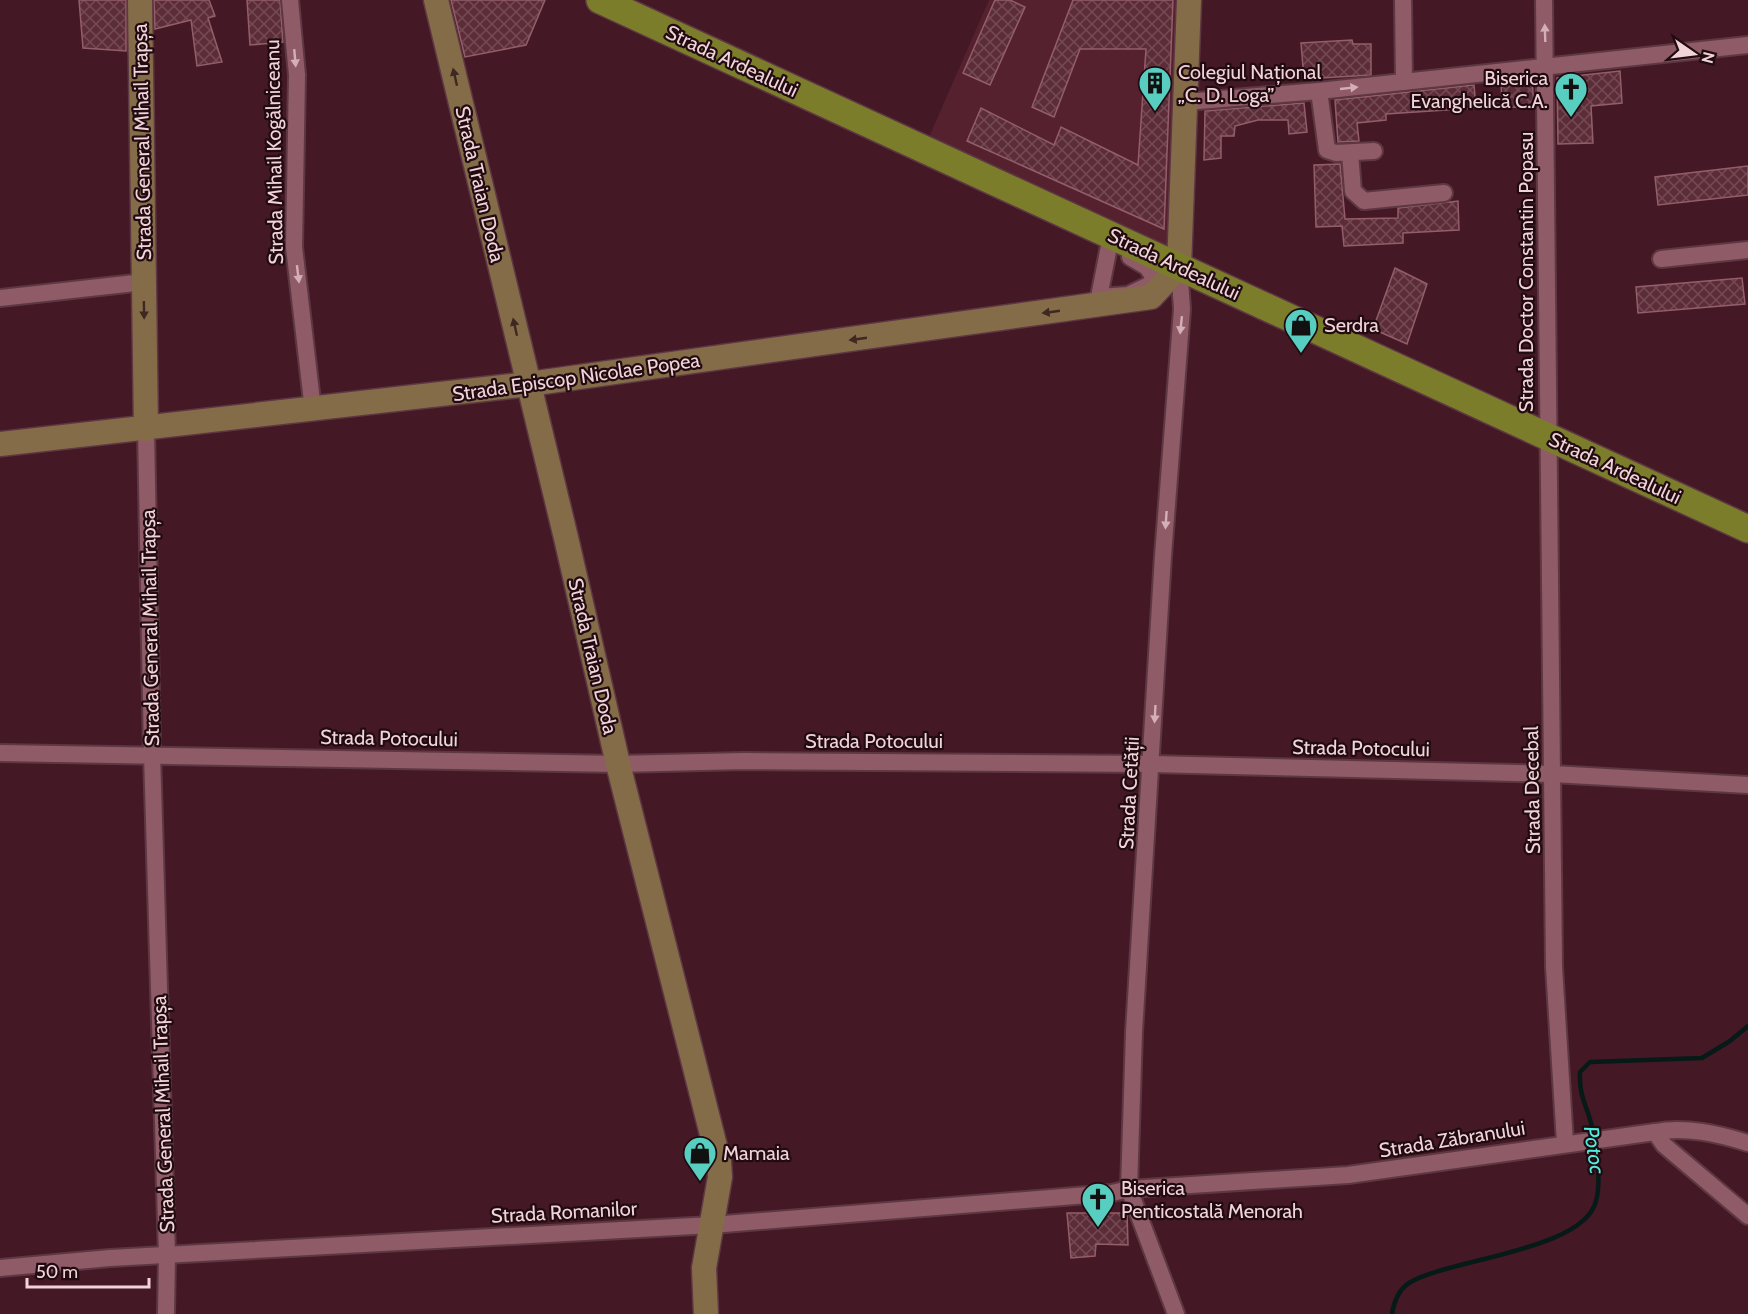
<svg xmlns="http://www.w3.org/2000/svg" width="1748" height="1314" viewBox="0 0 1748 1314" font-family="Cabin,sans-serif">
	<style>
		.built { fill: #55212f }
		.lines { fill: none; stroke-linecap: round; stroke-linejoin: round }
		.stream { stroke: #061a17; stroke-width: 4.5 }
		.building { fill: url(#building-cross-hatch); stroke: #935e6a; stroke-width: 1.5 }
		.street-casing { stroke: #5d3843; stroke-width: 20 }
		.secondary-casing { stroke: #5d3843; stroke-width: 27 }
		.primary-casing { stroke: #5d3843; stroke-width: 30 }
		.street { stroke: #8f5b67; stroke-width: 16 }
		.secondary { stroke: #856c49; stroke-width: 24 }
		.primary { stroke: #7c7d2a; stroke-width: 27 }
		.oneway { fill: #d4afb7 }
		.oneway2 { fill: #3e2821 }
		.labels { text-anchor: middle; stroke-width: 4.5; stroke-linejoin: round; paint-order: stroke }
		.street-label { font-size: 20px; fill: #f2d3d9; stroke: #1f0b10 }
		.poi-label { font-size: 20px; fill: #f2d3d9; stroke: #1f0b10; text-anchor: start }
		.water-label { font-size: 21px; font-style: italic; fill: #50eede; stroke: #1f0b10 }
	</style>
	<defs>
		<pattern id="building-cross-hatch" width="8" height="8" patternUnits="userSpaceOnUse" patternTransform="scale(1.5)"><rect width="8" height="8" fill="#5c2d39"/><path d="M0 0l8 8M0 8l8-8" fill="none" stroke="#744b55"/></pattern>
	</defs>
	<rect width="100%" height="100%" fill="#451825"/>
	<path class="built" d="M989 0H1178L1169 249 929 137Z"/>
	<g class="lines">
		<path class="stream" d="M1392 1314C1394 1302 1398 1290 1409 1283 1447 1259 1584 1251 1596 1201 1602 1179 1596 1138 1589 1116 1583 1099 1579 1090 1580 1072L1590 1062 1702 1058 1730 1041 1748 1026"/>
	</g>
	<g class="building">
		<path d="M79 0H126V51L83 48Z"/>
		<path d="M154 0H209L215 16 208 18 222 62 197 66 191 20 155 29Z"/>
		<path d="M247 0H280L283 42 250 45Z"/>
		<path d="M451 0H545L526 45 465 57Z"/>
		<path d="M995 0H1010L1025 7 990 85 963 73Z"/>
		<path d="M1073 0H1173L1164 229 967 141 981 108 1054 145 1061 127 1138 165 1146 49H1080L1054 117 1032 107Z"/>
		<path d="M1352 40 1353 44H1371V75L1304 79 1301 43Z"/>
		<path d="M1620 71 1622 103 1591 106 1593 143 1558 144 1557 78Z"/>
		<path d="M1532 80 1534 106 1502 108 1501 82Z"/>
		<path d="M1474 85 1476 108 1386 114V120L1357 123 1359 141 1338 142 1335 100Z"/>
		<path d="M1304 103 1307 132 1289 134 1288 120H1258L1235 126 1234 136H1221V158L1204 160 1205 111Z"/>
		<path d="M1340 164 1345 219 1398 218V208L1458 201 1459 230 1403 233V243L1344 246 1342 226 1316 227 1314 165Z"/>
		<path d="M1748 166V195L1658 205 1655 177Z"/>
		<path d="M1395 268 1427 284 1407 344 1373 329Z"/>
		<path d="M1742 278 1745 304 1638 313 1636 287Z"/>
		<path d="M1067 1213H1127L1128 1245 1096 1244 1095 1256 1071 1258Z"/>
	</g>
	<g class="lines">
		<defs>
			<g id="street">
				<path d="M290 0 297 75 294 247 313 410"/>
				<path d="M1403 0 1404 82"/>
				<path d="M1544 0 1554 967 1565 1143"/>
				<path d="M1319 91 1327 150 1336 153 1374 151"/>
				<path d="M1186 102 1319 91 1748 45"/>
				<path d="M1350 153 1353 191 1364 201 1444 193"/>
				<path d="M1111 236 1099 297 1128 295 1151 284 1153 276 1147 267 1130 257"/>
				<path d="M1661 259 1748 250"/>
				<path d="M0 298 144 282"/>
				<path d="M146 429 152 754 167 1255 166 1314"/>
				<path d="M0 753 618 764 744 761 1152 764 1553 774 1748 785"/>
				<path d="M1655 1132C1686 1126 1719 1134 1748 1143"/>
				<path d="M0 1268 110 1258 712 1225 1112 1193 1129 1189 1348 1175 1655 1132 1664 1145 1748 1216"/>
				<path d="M1176 1314 1129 1189 1134 1032 1163 556 1182 309 1179 267"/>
			</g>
			<g id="secondary">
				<path d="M140 0 146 429"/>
				<path d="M436 0 567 542 618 764 719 1162 720 1177 704 1268 706 1314"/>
				<path d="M0 444 529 384 1151 297 1179 267 1189 0"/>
			</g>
			<path id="primary" d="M600 0 1748 529"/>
		</defs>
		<use href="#street" class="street-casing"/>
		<use href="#secondary" class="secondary-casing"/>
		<use href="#primary" class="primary-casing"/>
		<use href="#street" class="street"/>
		<use href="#secondary" class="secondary"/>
		<use href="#primary" class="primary"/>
	</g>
	<defs><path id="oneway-solid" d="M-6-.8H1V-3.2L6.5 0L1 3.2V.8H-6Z" transform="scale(1.5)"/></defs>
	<g class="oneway">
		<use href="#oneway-solid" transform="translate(1545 33) rotate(-92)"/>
		<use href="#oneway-solid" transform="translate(295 58) rotate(85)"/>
		<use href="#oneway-solid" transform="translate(1349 88) rotate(-6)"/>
		<use href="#oneway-solid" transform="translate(298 274) rotate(83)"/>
		<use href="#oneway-solid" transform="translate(1181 325) rotate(96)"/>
		<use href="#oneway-solid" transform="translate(1166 520) rotate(94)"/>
		<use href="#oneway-solid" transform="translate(1155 714) rotate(93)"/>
	</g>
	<g class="oneway2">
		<use href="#oneway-solid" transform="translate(455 77) rotate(-103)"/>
		<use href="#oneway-solid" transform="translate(144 310) rotate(89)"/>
		<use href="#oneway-solid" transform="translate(1051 312) rotate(172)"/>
		<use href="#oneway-solid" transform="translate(515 327) rotate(-103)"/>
		<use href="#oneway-solid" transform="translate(858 339) rotate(172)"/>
	</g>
	<defs>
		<symbol id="building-pin" viewBox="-11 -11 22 30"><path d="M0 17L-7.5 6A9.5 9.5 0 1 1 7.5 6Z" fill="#58cec0" stroke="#1f0b10"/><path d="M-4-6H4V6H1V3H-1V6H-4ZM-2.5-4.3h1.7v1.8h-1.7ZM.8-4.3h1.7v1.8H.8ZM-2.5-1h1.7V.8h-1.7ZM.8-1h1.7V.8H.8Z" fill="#111"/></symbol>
		<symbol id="church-pin" viewBox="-11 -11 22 30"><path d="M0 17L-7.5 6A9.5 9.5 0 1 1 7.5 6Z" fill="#58cec0" stroke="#1f0b10"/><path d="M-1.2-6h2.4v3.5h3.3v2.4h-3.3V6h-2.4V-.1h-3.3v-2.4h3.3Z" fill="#111"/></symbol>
		<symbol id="shop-pin" viewBox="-11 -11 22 30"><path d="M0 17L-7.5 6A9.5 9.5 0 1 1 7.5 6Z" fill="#58cec0" stroke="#1f0b10"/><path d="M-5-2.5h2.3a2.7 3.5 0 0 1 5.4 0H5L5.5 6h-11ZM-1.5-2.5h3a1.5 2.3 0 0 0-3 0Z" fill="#111"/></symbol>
	</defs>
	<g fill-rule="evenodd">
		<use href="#building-pin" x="1136" y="64" width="38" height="52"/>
		<use href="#church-pin" x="1552" y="70" width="38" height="52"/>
		<use href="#shop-pin" x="1282" y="306" width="38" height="52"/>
		<use href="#shop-pin" x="681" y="1134" width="38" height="52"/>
		<use href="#church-pin" x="1079" y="1180" width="38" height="52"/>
	</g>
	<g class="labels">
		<g class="street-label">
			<text transform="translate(732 61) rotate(25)" y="7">Strada Ardealului</text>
			<text transform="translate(142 142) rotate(-91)" y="7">Strada General Mihail Trapșa</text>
			<text transform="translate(274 152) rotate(-91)" y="7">Strada Mihail Kogălniceanu</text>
			<text transform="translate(480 184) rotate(77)" y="7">Strada Traian Doda</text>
			<text transform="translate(1174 264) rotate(25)" y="7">Strada Ardealului</text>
			<text transform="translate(1526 272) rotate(-90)" y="7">Strada Doctor Constantin Popasu</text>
			<text transform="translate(576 377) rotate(-8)" y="7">Strada Episcop Nicolae Popea</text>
			<text transform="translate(1615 468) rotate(25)" y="7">Strada Ardealului</text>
			<text transform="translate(150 628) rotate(-91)" y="7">Strada General Mihail Trapșa</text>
			<text transform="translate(593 656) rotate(77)" y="7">Strada Traian Doda</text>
			<text transform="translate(389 738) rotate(1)" y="7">Strada Potocului</text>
			<text x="874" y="748">Strada Potocului</text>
			<text transform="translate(1361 748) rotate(1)" y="7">Strada Potocului</text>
			<text transform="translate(1532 790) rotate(-91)" y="7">Strada Decebal</text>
			<text transform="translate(1129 793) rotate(-87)" y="7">Strada Cetății</text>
			<text transform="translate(163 1114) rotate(-92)" y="7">Strada General Mihail Trapșa</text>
			<text transform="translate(1452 1139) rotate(-9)" y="7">Strada Zăbranului</text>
			<text transform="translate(564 1212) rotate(-3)" y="7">Strada Romanilor</text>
		</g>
		<g class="poi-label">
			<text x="1178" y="79">Colegiul Național<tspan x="1178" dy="23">„C. D. Loga”</tspan></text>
			<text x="1548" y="85" text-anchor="end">Biserica<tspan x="1548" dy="23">Evanghelică C.A.</tspan></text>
			<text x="1324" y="332">Serdra</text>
			<text x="723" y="1160">Mamaia</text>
			<text x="1121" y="1195">Biserica<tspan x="1121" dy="23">Penticostală Menorah</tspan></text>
		</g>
		<g class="water-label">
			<text transform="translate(1594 1150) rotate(82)" y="7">Potoc</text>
		</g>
	</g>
	<g transform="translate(1694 54) rotate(104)" stroke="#1f0b10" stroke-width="4.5" paint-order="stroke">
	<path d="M0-4.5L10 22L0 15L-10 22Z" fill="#f2d3d9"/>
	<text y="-9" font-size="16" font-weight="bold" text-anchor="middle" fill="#f2d3d9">N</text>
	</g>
	<path d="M27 1278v9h122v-9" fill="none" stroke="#f2d3d9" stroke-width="3"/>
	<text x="36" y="1278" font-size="18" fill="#f2d3d9" stroke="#1f0b10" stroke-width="4.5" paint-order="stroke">50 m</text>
</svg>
